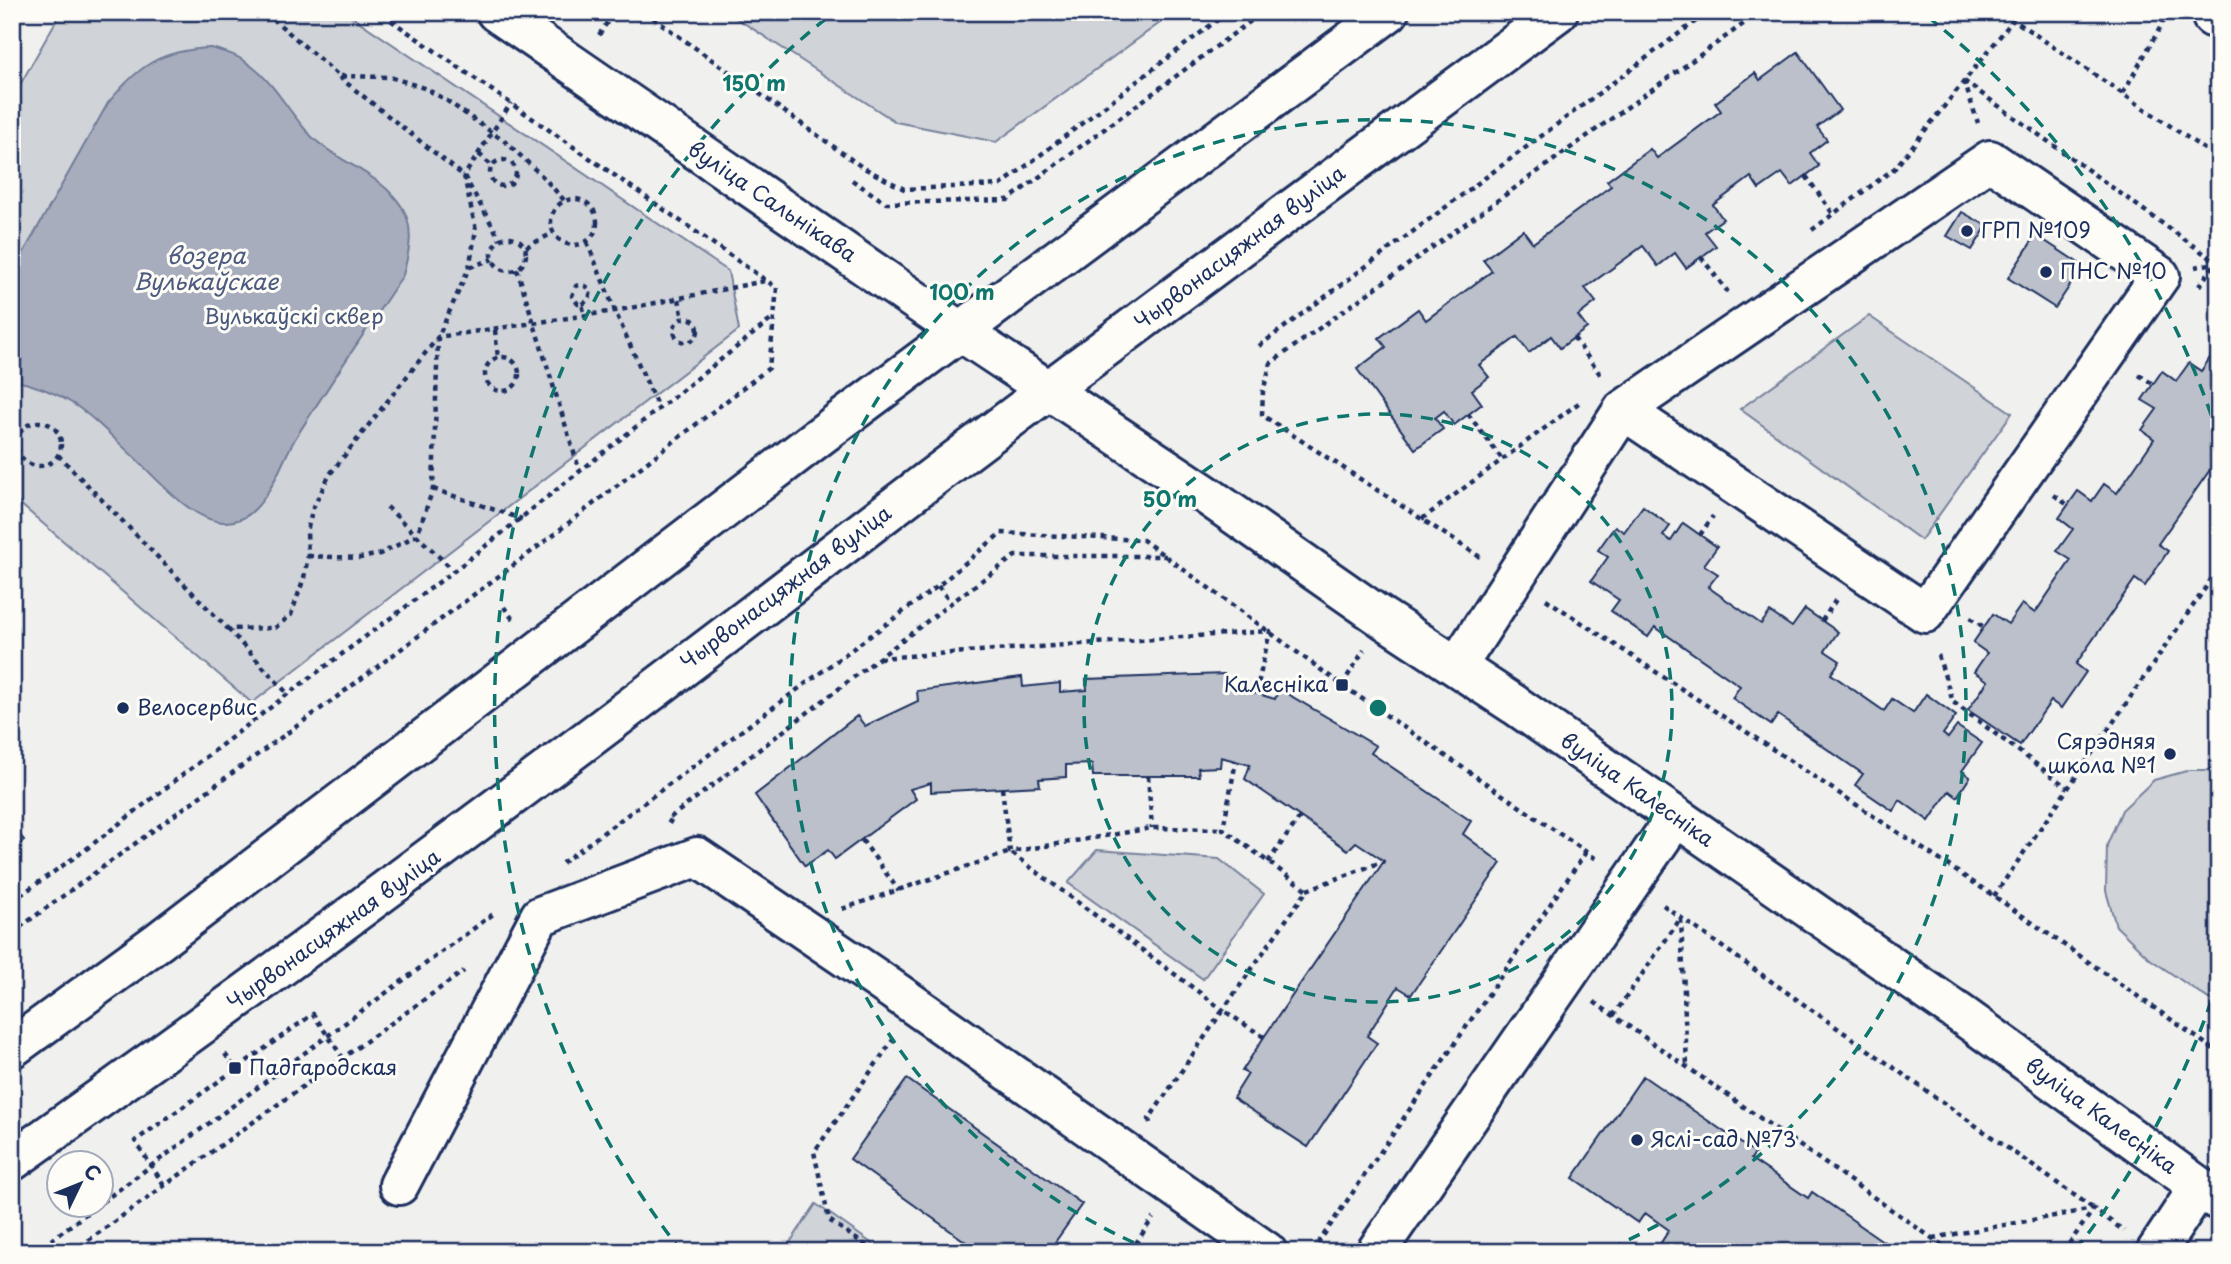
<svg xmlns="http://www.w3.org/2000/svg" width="2231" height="1264" viewBox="0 0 2231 1264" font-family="'Playpen Sans',sans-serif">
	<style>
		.green { fill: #d0d3d8; stroke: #76819b; stroke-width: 2 }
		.water { fill: #a7adbd; stroke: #6f7b97; stroke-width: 2 }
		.building { fill: #bbc0ca; stroke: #1b2f5e; stroke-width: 2 }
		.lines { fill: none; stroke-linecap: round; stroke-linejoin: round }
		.minor-casing { stroke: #1b2f5e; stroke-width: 44 }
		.major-casing { stroke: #1b2f5e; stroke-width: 44 }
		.path { stroke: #1b2f5e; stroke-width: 4.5; stroke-dasharray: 5 5; stroke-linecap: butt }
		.minor { stroke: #fdfcf7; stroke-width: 38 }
		.major { stroke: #fdfcf7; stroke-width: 38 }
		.ring { fill: none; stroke: #0f766e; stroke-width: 3.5; stroke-dasharray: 12 9 }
		.poi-dot { fill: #1b2f5e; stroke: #fdfcf7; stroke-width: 2.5 }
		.labels { text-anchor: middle; stroke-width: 6; stroke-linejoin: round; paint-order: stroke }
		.street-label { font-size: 21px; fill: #1b2f5e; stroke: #fdfcf7 }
		.poi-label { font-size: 21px; fill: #1b2f5e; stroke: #fdfcf7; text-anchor: start }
		.park-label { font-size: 21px; fill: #48587c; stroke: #fdfcf7 }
		.water-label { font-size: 23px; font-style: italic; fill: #4c5b7f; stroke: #fdfcf7 }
		.centre { fill: #0f766e; stroke: #fdfcf7; stroke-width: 3.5 }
		.ring-label { font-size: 21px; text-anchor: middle; font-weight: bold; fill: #0f766e; stroke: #fdfcf7; stroke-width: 6; stroke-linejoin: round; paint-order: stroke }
	</style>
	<rect width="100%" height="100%" fill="#f0f0ee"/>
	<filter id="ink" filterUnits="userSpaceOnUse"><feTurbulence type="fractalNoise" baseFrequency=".0143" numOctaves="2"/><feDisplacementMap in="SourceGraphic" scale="14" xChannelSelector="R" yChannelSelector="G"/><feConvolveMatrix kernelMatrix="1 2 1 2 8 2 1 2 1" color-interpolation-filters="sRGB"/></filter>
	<g filter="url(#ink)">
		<g class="green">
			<path d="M61 12H345L728 271 739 330 252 703 12 497V99Z"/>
			<path d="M727 12H1175L996 142 896 122Z"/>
			<path d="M1869 316 2012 413 1921 540 1740 409Z"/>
			<path d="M2190 770H2219V1006L2150 959 2116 926 2106 891 2107 845 2122 810 2154 780Z"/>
			<path d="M1097 850 1219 859 1264 894 1203 979 1068 883Z"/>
			<path d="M816 1204 884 1252H788L785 1250Z"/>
		</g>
		<path class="water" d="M211 48C225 52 238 55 250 65 276 84 290 115 313 138 341 164 381 174 402 207 415 228 409 253 403 275 367 329 330 383 295 439 282 461 274 489 256 508 248 517 236 523 223 522 192 521 156 478 135 458 92 418 72 392 12 380V273L108 103C139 65 161 50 211 48Z"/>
		<g class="building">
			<path d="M1798 52 1840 110 1817 127 1827 140 1810 153 1819 166 1792 186 1782 173 1759 189 1751 177 1713 205 1723 219 1705 232 1716 246 1686 268 1675 253 1658 266 1643 246 1585 288 1596 302 1578 316 1587 328 1560 348 1551 336 1529 353 1517 337 1479 365 1489 377 1472 390 1482 404 1454 425 1444 411 1435 418 1443 429 1415 449 1357 369 1386 347 1379 338 1418 309 1426 320 1492 271 1483 260 1523 230 1533 243 1611 186 1607 181 1650 149 1657 158 1721 111 1715 103 1755 73 1760 80Z"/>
			<path d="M1962 212 1987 226 1972 250 1947 236Z"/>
			<path d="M2036 235 2083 266 2055 308 2008 278Z"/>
			<path d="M2219 345V457L2158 544 2168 551 2145 586 2135 579 2076 664 2086 672 2061 708 2051 701 2020 745 1968 710 1988 681 1974 672 1987 653 1973 643 1993 614 2008 624 2022 604 2035 613 2071 560 2057 551 2073 529 2059 518 2078 491 2092 501 2104 484 2117 493 2154 439 2142 430 2157 409 2142 400 2153 384 2162 371 2176 381 2189 363 2201 371Z"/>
			<path d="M1643 506 1670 526 1663 536 1671 541 1683 523 1717 547 1704 565 1718 574 1708 587 1761 624 1770 612 1792 627 1805 609 1838 632 1825 651 1840 661 1831 674 1884 711 1892 699 1913 713 1926 694 1956 716 1943 734 1948 738 1957 726 1982 743 1962 771 1970 777 1957 797 1949 791 1929 821 1900 800 1893 811 1855 785 1863 774 1778 715 1771 725 1732 698 1740 686 1655 627 1648 637 1611 611 1619 600 1591 581 1608 557 1598 550 1615 526 1624 532Z"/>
			<path d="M1224 674V684L1275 699 1279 689 1376 746 1371 753 1471 821 1463 834 1501 863 1411 995 1398 987 1367 1036 1377 1043 1308 1147 1233 1098 1248 1074 1242 1071 1264 1037 1384 861 1356 842 1348 850 1245 779 1250 765 1221 757 1220 767 1198 768 1199 776H1093L1092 764 1066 765V777L1039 779 1040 786 931 792V783L910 789 916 799 835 859 828 850 805 866 755 795 857 716 865 726 918 701 917 691 1022 677 1023 687 1060 683V692L1087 690 1086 679Z"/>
			<path d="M12 827 24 840 12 851Z"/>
			<path d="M1643 1076 1755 1153 1751 1159 1808 1198 1812 1192 1890 1246 1887 1252H1655L1669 1230 1645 1213 1638 1223 1573 1178Z"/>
			<path d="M907 1079 1082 1204 1048 1252H980L850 1159Z"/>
		</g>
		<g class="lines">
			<defs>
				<g id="minor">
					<path d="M496 12 961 332 1205 494 1384 619 1515 705 1962 1015 2219 1201"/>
					<path d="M2212 17 2219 21"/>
					<path d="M1457 666 1623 410 1990 160 2160 276 1925 613 1623 410"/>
					<path d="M399 1185 540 916 697 857 877 979 1267 1252"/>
					<path d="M1376 1252 1676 817"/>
					<path d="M2156 1252 2199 1187"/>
				</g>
				<g id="major">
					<path d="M12 1048 159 941 820 436 1389 12"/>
					<path d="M12 1161C307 952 596 735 883 515 1106 345 1333 179 1558 12"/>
				</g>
			</defs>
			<use href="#minor" class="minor-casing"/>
			<use href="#major" class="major-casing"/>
			<g class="path">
				<path d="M265 12 339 76 390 77 424 88 443 98 507 143 543 177 564 200"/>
				<path d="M645 12 862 167 904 189 1001 185 1228 12"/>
				<path d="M2002 12 2219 159"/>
				<path d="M599 35 614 12"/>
				<path d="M339 77 464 176 500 239"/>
				<path d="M1964 81 2216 262"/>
				<path d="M1964 81 1978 123"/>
				<path d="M2123 93 2169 12"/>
				<path d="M479 154 492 166"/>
				<circle cx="503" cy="173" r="13"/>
				<path d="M1806 176 1833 214"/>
				<path d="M852 180 886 203 1008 200 1263 12"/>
				<circle cx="574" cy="222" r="23"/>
				<path d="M1812 230 1895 168 2013 20"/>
				<circle cx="509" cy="254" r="17"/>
				<path d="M587 242 615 311 659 410"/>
				<path d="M526 247 553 233"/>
				<path d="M1701 257 1728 292"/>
				<path d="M470 267 493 259"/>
				<path d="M2195 267 2214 263"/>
				<path d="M517 269 580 472"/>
				<path d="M2199 286 2219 258"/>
				<path d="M679 299 683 319"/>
				<path d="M582 304C596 298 591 281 576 286L572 296 578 304H582L585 316"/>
				<circle cx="686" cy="330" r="12"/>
				<path d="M495 330 498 358"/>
				<path d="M1574 338 1602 377"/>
				<path d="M1259 346 1708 12"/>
				<circle cx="502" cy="374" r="17"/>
				<path d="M2139 375 2153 384"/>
				<path d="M1468 414 1502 459"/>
				<circle cx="39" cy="444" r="22"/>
				<path d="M58 455 228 629 275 628 291 615 304 578 308 556 307 531 313 508 330 474 438 337 615 311 765 281"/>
				<path d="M433 489 522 519"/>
				<path d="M2054 495 2068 505"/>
				<path d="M387 507 454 571"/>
				<path d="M1422 519 1580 402"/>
				<path d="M1700 535 1713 516"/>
				<path d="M308 556 360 558 380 554 417 535 433 489 438 337 469 268 476 230 464 176 511 103"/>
				<path d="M1480 557 1262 415 1263 391 1271 363 1760 12"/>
				<path d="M938 586 951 603"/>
				<path d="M1546 599 1994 896 2219 1053"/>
				<path d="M504 607 514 621"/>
				<path d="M1970 618 1984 627"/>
				<path d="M1822 621 1837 598"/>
				<path d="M228 629 288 694"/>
				<path d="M1938 655 1953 702 2068 788"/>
				<path d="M879 658 1270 631 1256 693"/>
				<path d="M1342 685 1364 650"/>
				<path d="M1148 776 1152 828"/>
				<path d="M1002 788 1010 852 1152 828 1223 829"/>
				<path d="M672 823 667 820 951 603 1015 556H1166"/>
				<path d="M862 840 899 891"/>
				<path d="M1268 862 1300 817"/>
				<path d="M562 863 938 586 1001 533 1143 540 1342 685 1598 860"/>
				<path d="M1307 890 1384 861"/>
				<path d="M1994 896 2219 568"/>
				<path d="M12 901 85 850 288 694 454 571 772 319"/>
				<path d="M1663 905 2094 1209"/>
				<path d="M842 909 1010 852 1223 1010 1307 890 1223 829 1236 761"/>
				<path d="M12 933 334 699 531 552 769 368 777 288 379 12"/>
				<path d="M1594 1002 1952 1252"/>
				<path d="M1613 1016 1681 918 1687 1067"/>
				<path d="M225 1054 235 1068"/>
				<path d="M1150 1123 1149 1119 1223 1010 1264 1037"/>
				<path d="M164 1185 135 1141 313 1014 343 1058"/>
				<path d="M102 1202 496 912"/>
				<path d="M1933 1238 2093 1209"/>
				<path d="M35 1252 99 1204"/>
				<path d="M72 1252 464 971"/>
				<path d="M875 1252 829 1220 814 1152 895 1037"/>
				<path d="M1130 1252 1153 1218"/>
				<path d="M1312 1252 1586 852"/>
				<path d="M2063 1252 2094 1209 2124 1231"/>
			</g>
			<use href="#minor" class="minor"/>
			<use href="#major" class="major"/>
		</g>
	</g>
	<g class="ring">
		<circle cx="1378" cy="708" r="294"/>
		<path d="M1153 1251A588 588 0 1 1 1603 1251"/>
		<path d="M2218 981A883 883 0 0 1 2074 1252M682 1252A883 883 0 0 1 828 17M1928 17A883 883 0 0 1 2218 435"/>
	</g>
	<g class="poi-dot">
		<circle cx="1967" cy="231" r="7"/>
		<circle cx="2046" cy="272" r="7"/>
		<rect x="1335" y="678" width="14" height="14" rx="3.5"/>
		<circle cx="123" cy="708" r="7"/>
		<circle cx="2170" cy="754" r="7"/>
		<rect x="228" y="1061" width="14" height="14" rx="3.5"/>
		<circle cx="1637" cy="1140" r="7"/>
	</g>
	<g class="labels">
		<g class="street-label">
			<text transform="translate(772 202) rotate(34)" y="7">вуліца Сальнікава</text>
			<text transform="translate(1240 248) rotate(-37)" y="7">Чырвонасцяжная вуліца</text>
			<text transform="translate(786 588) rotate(-37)" y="7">Чырвонасцяжная вуліца</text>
			<text transform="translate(1637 790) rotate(35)" y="7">вуліца Калесніка</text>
			<text transform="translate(334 930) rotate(-36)" y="7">Чырвонасцяжная вуліца</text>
			<text transform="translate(2101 1116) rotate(36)" y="7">вуліца Калесніка</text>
		</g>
		<g class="poi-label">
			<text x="1981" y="238">ГРП №109</text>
			<text x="2060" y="279">ПНС №10</text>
			<text x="1328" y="692" text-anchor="end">Калесніка</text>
			<text x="137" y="715">Велосервис</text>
			<text x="2156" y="749" text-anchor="end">Сярэдняя<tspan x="2156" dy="24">школа №1</tspan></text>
			<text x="249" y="1075">Падгародская</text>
			<text x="1651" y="1147">Яслі-сад №73</text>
		</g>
		<g class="park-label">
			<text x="294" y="324">Вулькаўскі сквер</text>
		</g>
		<g class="water-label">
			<text x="206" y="264">возера<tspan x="206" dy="26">Вулькаўскае</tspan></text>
		</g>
	</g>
	<circle cx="1378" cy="708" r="10" class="centre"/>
	<g class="ring-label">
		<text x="754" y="91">150 m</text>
		<text x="962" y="300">100 m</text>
		<text x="1170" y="507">50 m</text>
	</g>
	<rect width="2231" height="1264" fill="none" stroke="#fdfcf7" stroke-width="42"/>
	<rect x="21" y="21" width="2189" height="1222" fill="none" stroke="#1b2f5e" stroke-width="2.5" filter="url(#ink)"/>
	<g transform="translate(80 1184) rotate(47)"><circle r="33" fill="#fdfcf7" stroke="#a3aaba" stroke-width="2"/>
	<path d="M0-5L12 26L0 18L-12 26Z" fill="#1b2f5e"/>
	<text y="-10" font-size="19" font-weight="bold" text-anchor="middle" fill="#1b2f5e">С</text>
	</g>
</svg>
